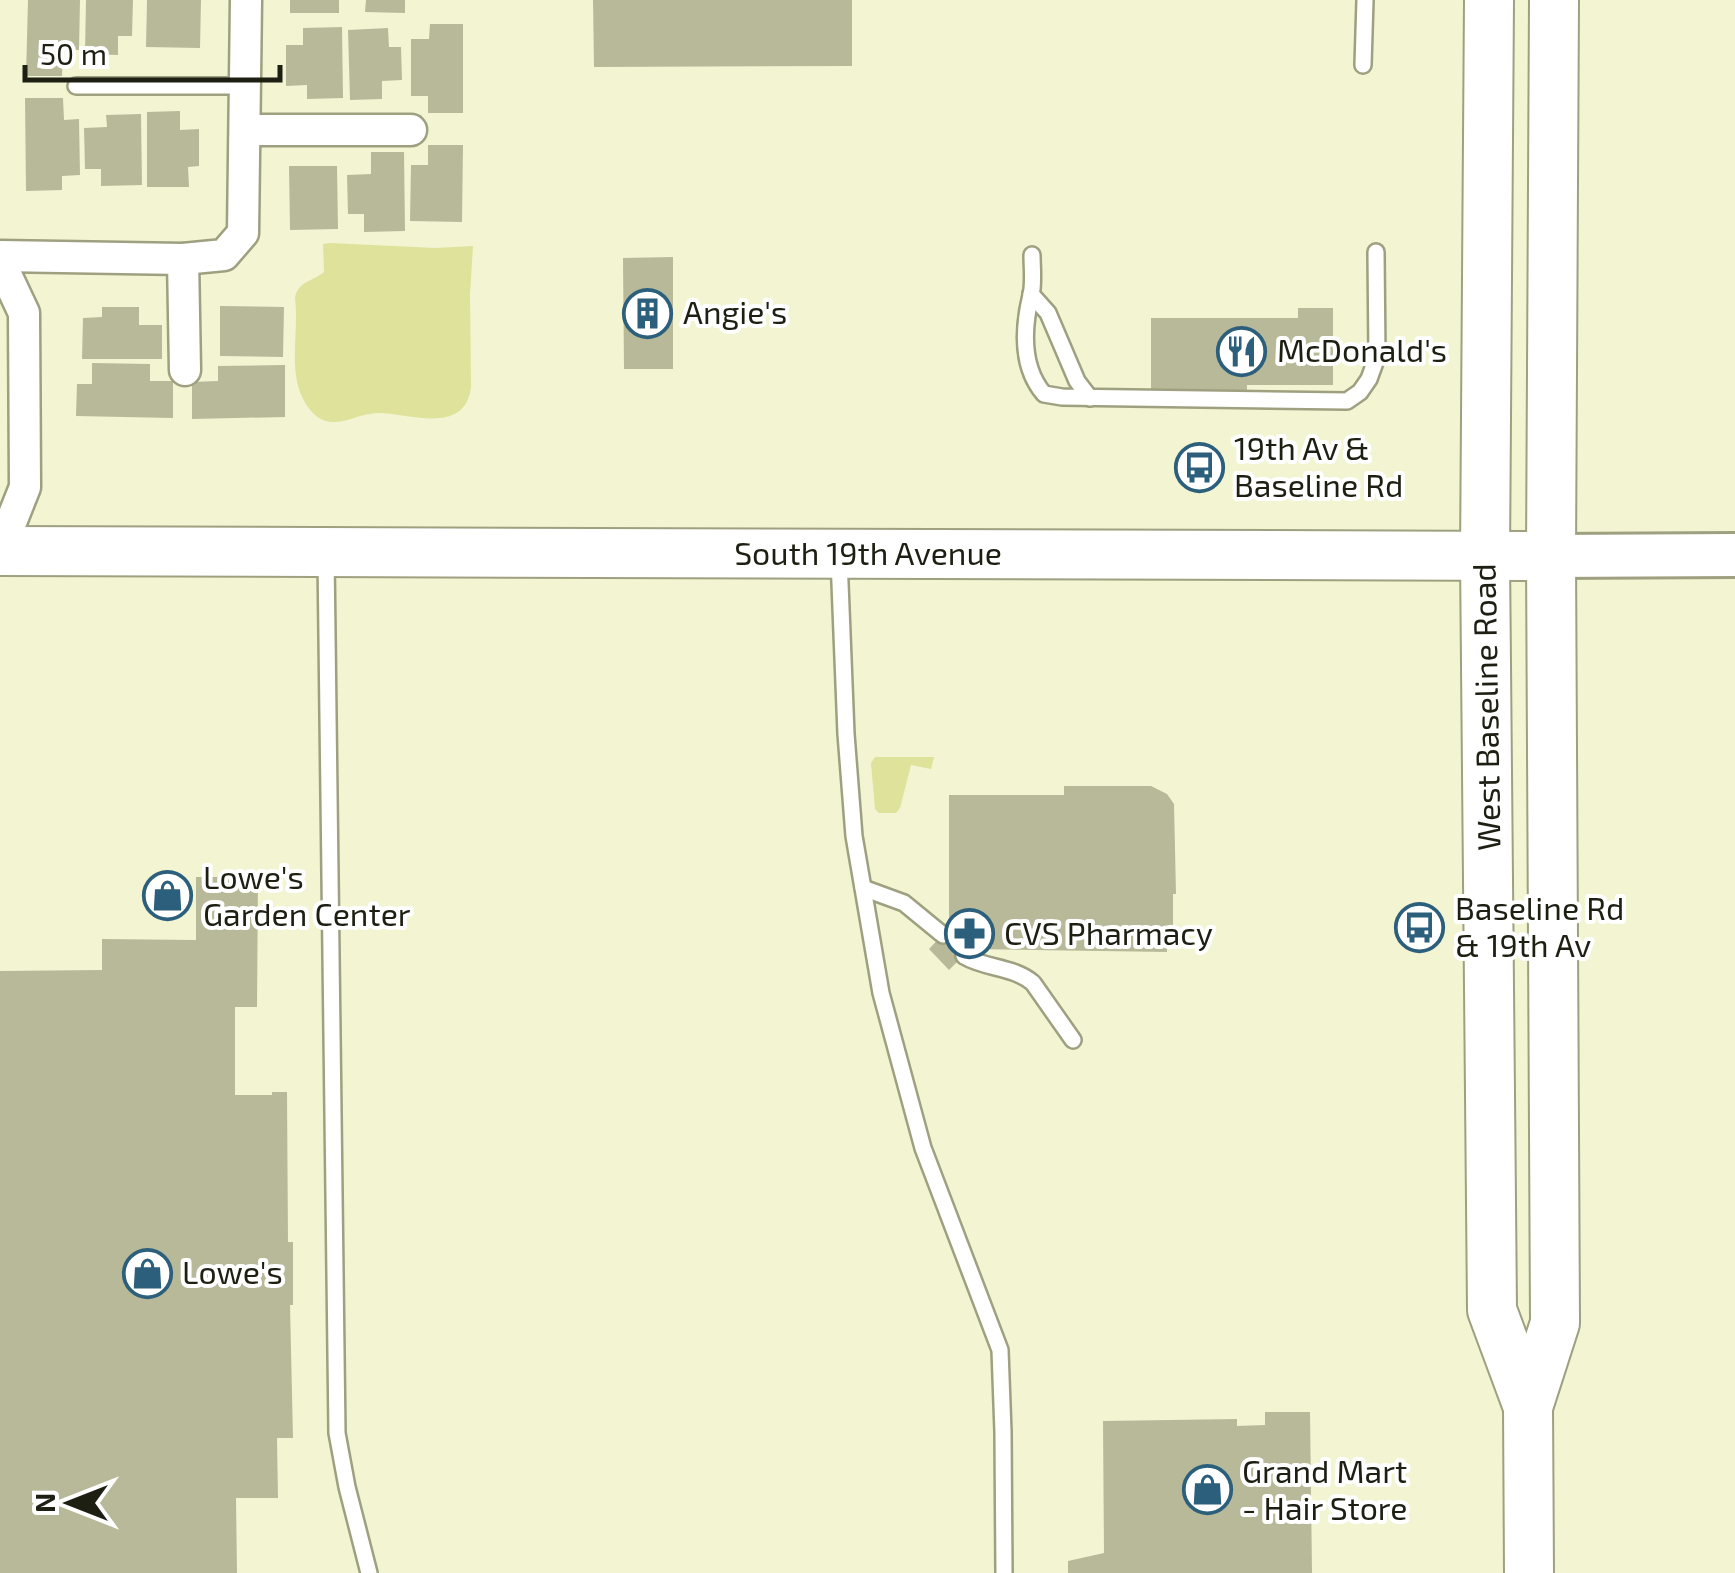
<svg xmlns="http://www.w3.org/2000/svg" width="1735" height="1573" viewBox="0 0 1735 1573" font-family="'Exo 2',sans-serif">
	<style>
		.green { fill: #dfe29a }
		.building { fill: #b8b999 }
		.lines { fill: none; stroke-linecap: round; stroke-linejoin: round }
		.lane-casing { stroke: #9ea080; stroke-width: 20 }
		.street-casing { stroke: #9ea080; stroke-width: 35 }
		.secondary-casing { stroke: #9ea080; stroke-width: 48 }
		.primary-casing { stroke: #9ea080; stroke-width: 52 }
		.lane { stroke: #fff; stroke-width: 15 }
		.street { stroke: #fff; stroke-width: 30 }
		.secondary { stroke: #fff; stroke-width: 42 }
		.primary { stroke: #fff; stroke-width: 48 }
		.labels { text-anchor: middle; stroke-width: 8; stroke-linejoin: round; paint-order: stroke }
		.poi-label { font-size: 32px; fill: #1e1f13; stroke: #fff; text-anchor: start }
		.street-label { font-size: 32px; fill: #1e1f13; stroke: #fff }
	</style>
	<rect width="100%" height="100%" fill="#f2f4d2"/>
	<g class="green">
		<path d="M330 243 435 248 473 246 470 294 471 387C465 436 409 413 378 413 355 413 332 434 312 412 284 380 300 337 295 298 298 281 312 282 324 272L323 244Z"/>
		<path d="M875 757H934L931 769 911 765 900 808 896 813H879L875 809 871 763Z"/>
	</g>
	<g class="building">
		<path d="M28 0H80L79 50H63L62 76H26Z"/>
		<path d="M86 0H133L132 36H118V55L85 54Z"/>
		<path d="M147 0H201L200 48 146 47Z"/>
		<rect x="290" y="0" width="49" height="13"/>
		<path d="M366 0H405V13L365 12Z"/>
		<path d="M593 0H852V66L594 67Z"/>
		<path d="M430 24H463V113H428V96H411V39H429Z"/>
		<path d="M342 27 343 98 307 99V85L286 86V45H303V28Z"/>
		<path d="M388 28 389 47H401L402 80 382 81V99L350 100 348 30Z"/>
		<path d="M25 98H63L64 120 79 119 80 175 62 176V190L26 191Z"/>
		<path d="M180 111V130L199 129V166L188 167 189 187H147V112Z"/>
		<path d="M141 114 142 185 101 186V169H85L84 128 107 127 106 115Z"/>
		<path d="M428 145H463L462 222 410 221 411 165H428Z"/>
		<path d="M371 152H404L405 231 364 232V214H348L347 175 371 174Z"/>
		<path d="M289 166H337L338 229 290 230Z"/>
		<path d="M673 257V369H624L623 258Z"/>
		<path d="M220 306 284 307 283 357 220 356Z"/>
		<path d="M102 307H139V325H162V359H82L83 318 102 317Z"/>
		<path d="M1298 308H1333V385H1247V392H1151V318H1298Z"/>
		<path d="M92 363 150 364V381H173V418L76 416 77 384H92Z"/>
		<path d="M285 365V417L192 419V382L218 381V366Z"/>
		<path d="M1064 786H1151L1167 794 1174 804 1176 894H1173V936H1167V952L970 949 949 970 929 949 949 928V795H1064Z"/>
		<path d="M196 877H258L257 1007H235V1095H272V1092H287L288 1242H293V1305H290L293 1438H277L278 1498H236L237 1573H0V971L102 970V939L196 940Z"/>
		<path d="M1265 1412H1310L1312 1573H1068V1561L1104 1553 1103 1421 1237 1419V1426L1265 1425Z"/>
	</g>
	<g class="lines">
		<defs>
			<g id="lane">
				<path d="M1363 65 1365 0"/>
				<path d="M76 86H245"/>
				<path d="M1032 255C1032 268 1034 283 1031 295 1023 328 1021 367 1044 394L1062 397 1347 401 1360 392 1369 379 1377 357 1376 252"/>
				<path d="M1031 294 1048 313 1077 381 1090 398"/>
				<path d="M326 556 337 1433 347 1487 369 1573"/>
				<path d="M839 558 846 734 854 836 881 993 923 1148 1000 1350 1003 1432 1004 1573"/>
				<path d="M863 888 904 903 943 935"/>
				<path d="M964 956C986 969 1013 966 1033 983L1073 1040"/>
			</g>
			<g id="street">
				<path d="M245 130H411"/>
				<path d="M0 256 183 259 224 255 243 233 246 0"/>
				<path d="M183 259 185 370"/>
				<path d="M0 262 24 313 25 487 0 550"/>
			</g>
			<path id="secondary" d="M1551 556 1735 555"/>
			<g id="primary">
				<path d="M1489 0 1485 557 1492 1310 1528 1407"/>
				<path d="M0 551 1551 556"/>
				<path d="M1529 1573 1528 1407 1555 1323 1551 556 1554 0"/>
			</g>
		</defs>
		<use href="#lane" class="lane-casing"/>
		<use href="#street" class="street-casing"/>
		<use href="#secondary" class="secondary-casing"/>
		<use href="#primary" class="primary-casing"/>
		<use href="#lane" class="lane"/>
		<use href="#street" class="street"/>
		<use href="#secondary" class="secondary"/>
		<use href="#primary" class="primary"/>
	</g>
	<defs>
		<symbol id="building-ring" viewBox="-11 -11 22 22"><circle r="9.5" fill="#fff" stroke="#2b5f7b" stroke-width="1.5"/><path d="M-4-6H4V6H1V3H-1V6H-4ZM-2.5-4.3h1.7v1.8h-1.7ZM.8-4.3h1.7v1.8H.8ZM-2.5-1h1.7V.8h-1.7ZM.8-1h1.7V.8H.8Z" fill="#2b5f7b"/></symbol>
		<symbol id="restaurant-ring" viewBox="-11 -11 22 22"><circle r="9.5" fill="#fff" stroke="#2b5f7b" stroke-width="1.5"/><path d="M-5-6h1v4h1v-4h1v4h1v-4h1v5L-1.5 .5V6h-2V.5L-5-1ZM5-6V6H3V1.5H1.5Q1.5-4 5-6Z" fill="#2b5f7b"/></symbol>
		<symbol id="bus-ring" viewBox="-11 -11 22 22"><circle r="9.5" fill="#fff" stroke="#2b5f7b" stroke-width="1.5"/><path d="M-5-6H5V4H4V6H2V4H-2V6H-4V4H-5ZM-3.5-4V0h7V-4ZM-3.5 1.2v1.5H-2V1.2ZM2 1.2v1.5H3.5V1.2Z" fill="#2b5f7b"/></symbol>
		<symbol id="shop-ring" viewBox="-11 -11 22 22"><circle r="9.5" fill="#fff" stroke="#2b5f7b" stroke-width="1.5"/><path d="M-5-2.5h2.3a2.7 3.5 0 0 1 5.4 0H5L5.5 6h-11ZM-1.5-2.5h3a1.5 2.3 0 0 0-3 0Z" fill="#2b5f7b"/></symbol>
		<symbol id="pharmacy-ring" viewBox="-11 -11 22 22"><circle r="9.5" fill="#fff" stroke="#2b5f7b" stroke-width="1.5"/><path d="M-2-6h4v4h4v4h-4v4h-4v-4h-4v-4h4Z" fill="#2b5f7b"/></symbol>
	</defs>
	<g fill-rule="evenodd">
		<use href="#building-ring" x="620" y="286" width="55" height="55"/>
		<use href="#restaurant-ring" x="1214" y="324" width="55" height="55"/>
		<use href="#bus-ring" x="1172" y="440" width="55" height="55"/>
		<use href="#shop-ring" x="140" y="868" width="55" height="55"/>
		<use href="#bus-ring" x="1392" y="900" width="55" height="55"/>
		<use href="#pharmacy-ring" x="942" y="906" width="55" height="55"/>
		<use href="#shop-ring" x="120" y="1246" width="55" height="55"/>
		<use href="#shop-ring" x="1180" y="1462" width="55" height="55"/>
	</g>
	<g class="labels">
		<g class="poi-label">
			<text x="683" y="324">Angie's</text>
			<text x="1277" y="362">McDonald's</text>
			<text x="1234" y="460">19th Av &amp;<tspan x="1234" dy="37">Baseline Rd</tspan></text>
			<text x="203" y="889">Lowe's<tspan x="203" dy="37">Garden Center</tspan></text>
			<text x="1455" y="920">Baseline Rd<tspan x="1455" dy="37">&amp; 19th Av</tspan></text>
			<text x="1004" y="945">CVS Pharmacy</text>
			<text x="182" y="1284">Lowe's</text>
			<text x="1242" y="1483">Grand Mart<tspan x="1242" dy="37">- Hair Store</tspan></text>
		</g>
		<g class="street-label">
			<text x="868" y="565">South 19th Avenue</text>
			<text transform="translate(1487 707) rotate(-91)" y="11">West Baseline Road</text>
		</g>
	</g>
	<g transform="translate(70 1503) rotate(270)" stroke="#ffffff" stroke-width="8" paint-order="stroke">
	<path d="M0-8L18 38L0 25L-18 38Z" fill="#1e1f13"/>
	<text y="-15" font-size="28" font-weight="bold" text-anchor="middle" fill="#1e1f13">N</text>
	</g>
	<path d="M25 65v15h255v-15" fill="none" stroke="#1e1f13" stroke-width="5"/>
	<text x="40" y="65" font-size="30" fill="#1e1f13" stroke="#ffffff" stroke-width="8" paint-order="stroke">50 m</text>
</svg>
